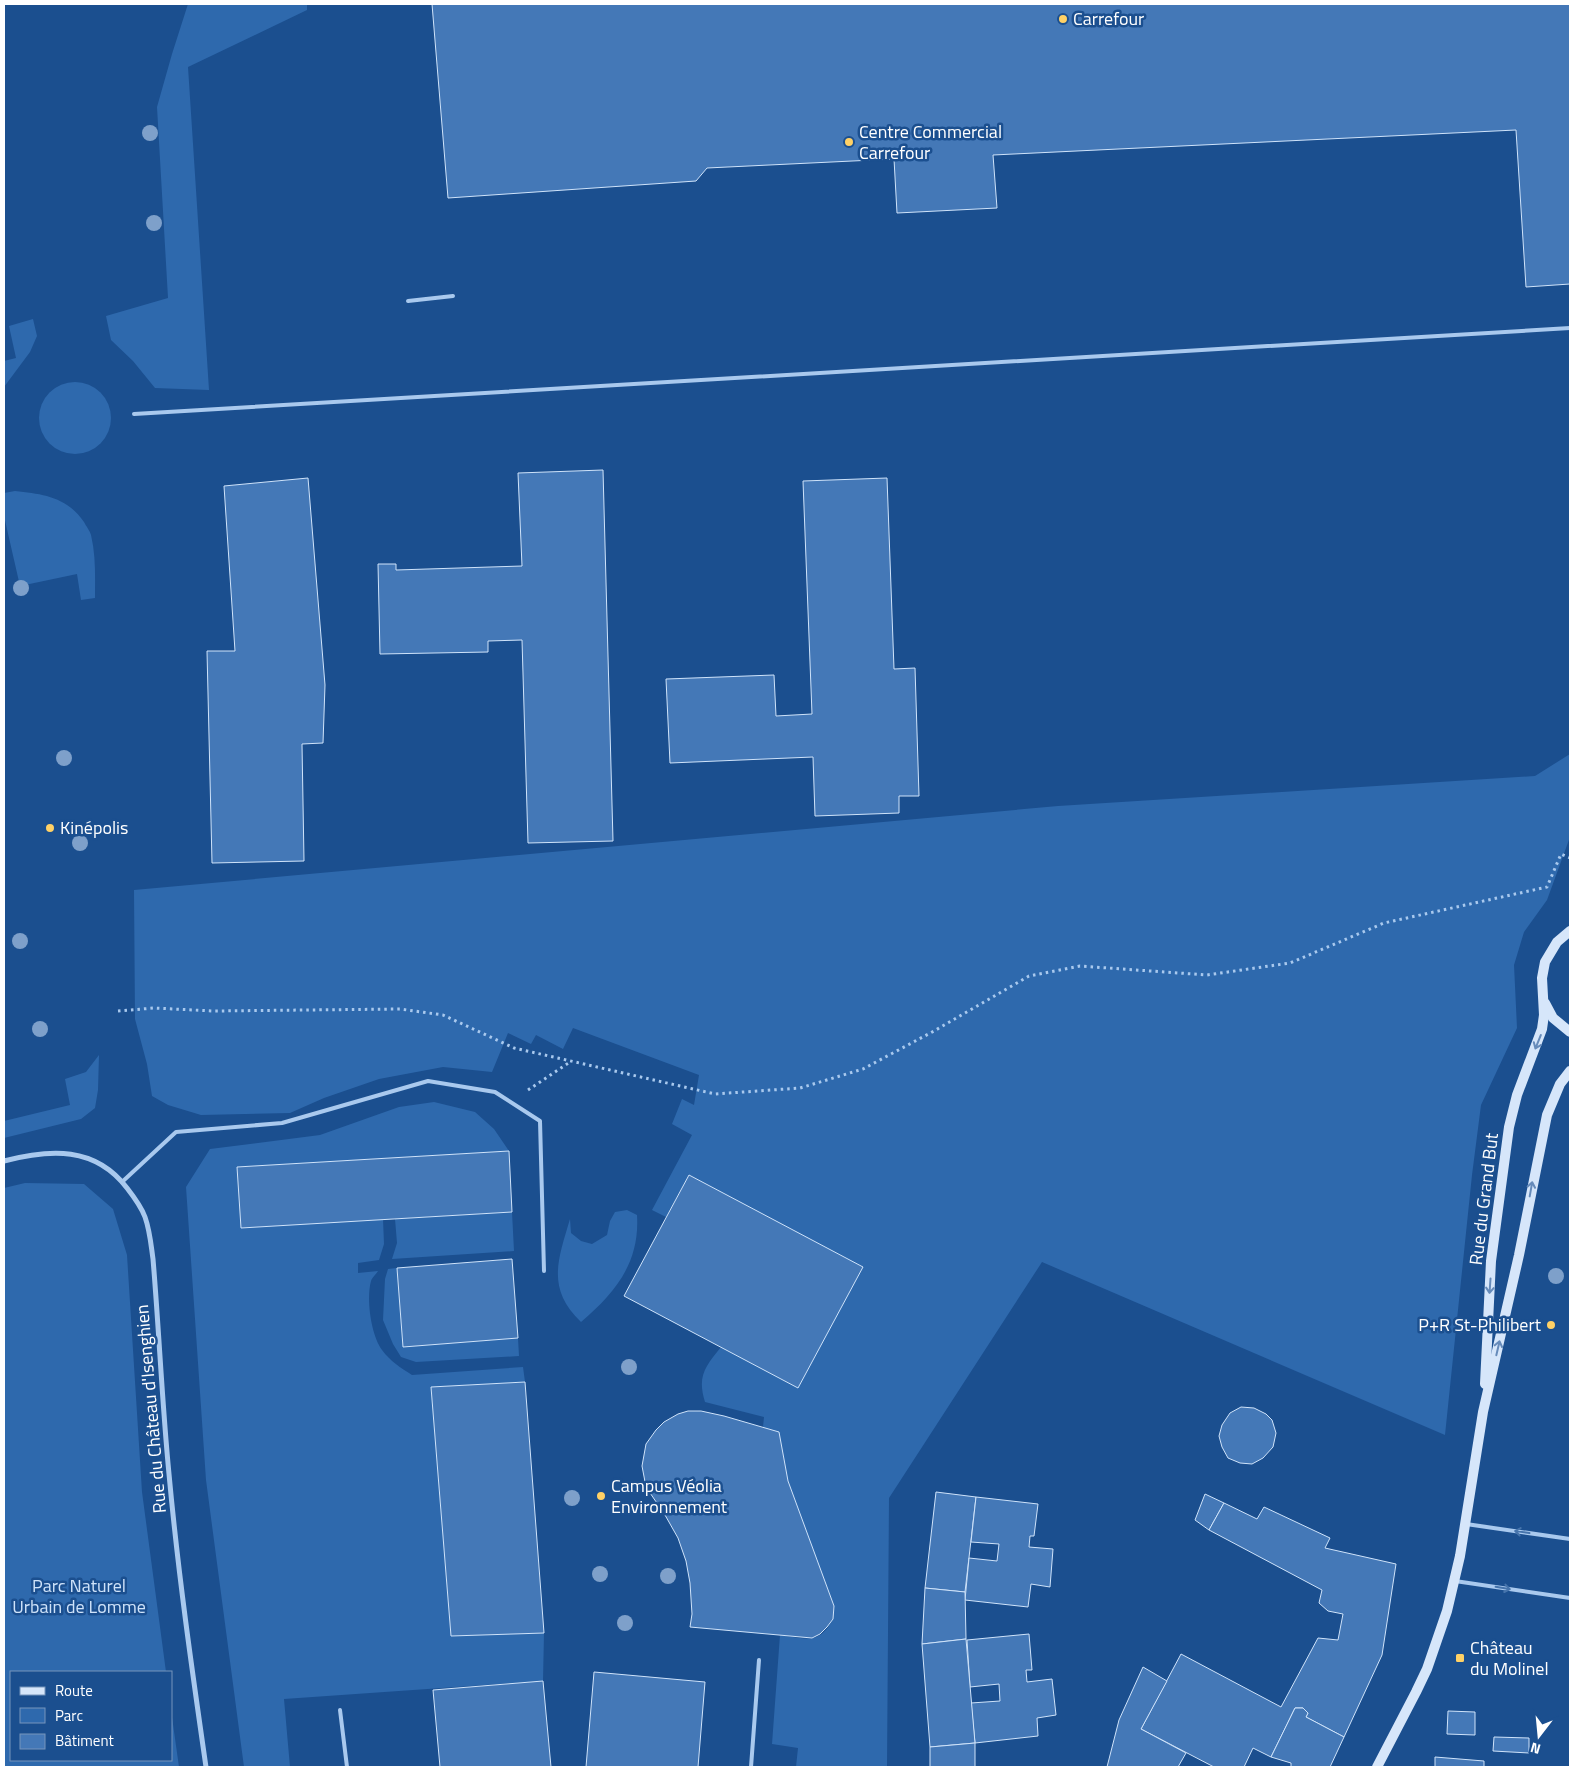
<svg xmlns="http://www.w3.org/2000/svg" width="1574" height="1771" viewBox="0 0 1574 1771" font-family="'Titillium Web',sans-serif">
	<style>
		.green { fill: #2e69ad }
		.building { fill: #4478b7; stroke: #cfe3fa }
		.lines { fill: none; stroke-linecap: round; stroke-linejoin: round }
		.path { stroke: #a9c9ee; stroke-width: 3; stroke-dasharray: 2.5 4; stroke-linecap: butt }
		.lane { stroke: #a9c9ee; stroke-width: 4 }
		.street { stroke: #a9c9ee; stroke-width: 5 }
		.secondary { stroke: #d6e6fa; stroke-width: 10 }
		.tree { fill: #7ea0ca }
		.oneway { stroke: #668bba }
		.oneway2 { stroke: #4674ac }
		.poi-dot { fill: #ffd166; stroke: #1b4f8f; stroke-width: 2 }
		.labels { text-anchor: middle; stroke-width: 5; stroke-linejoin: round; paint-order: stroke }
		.poi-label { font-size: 18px; fill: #fff; stroke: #1b4f8f; text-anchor: start }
		.street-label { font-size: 18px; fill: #fff; stroke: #1b4f8f }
		.park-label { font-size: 18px; fill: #cfe3fa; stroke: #1b4f8f }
	</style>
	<rect width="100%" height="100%" fill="#1b4f8f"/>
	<g class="green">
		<path d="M188 4H307V10L188 67 209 390 155 388 133 361 111 340 106 316 168 298 157 107 172 54Z"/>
		<path d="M33 319 37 336 30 352 4 387V361L16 358 9 326Z"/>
		<circle cx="75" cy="418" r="36"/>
		<path d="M15 491C43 494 67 497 84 522 86 526 90 531 91 535 96 556 95 577 95 598L81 600 77 574 20 586 4 516V493Z"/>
		<path d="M1570 754V837L1547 900 1524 932 1514 965 1517 1028 1481 1105 1472 1175 1445 1435 1042 1262 889 1498 887 1767H796L798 1748 772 1744 780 1635C788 1636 805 1640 813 1638 827 1635 835 1618 834 1606L763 1427 764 1417 705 1402C697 1376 705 1367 721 1347L798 1388 862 1267 689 1175 666 1217 652 1210 692 1135 672 1124 682 1099 694 1105 699 1075 573 1028 563 1049 536 1035 531 1044 508 1033 492 1072 443 1067 379 1079 324 1098 290 1113 201 1115 168 1105 152 1096 147 1064 135 1019 134 890 1058 806 1535 776Z"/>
		<path d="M99 1055 98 1090 95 1108 81 1119 4 1138V1121L70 1105 65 1079 86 1072Z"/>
		<path d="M434 1102 475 1112 494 1129 509 1151 237 1167 241 1228 383 1219 384 1244 379 1260 358 1263V1273L378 1271C376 1274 372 1278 371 1281 366 1299 371 1335 382 1350 390 1361 401 1368 412 1375L523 1367 525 1382 431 1387 451 1636 544 1633 543 1681 284 1699 290 1767H244L206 1480 186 1187 210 1149 320 1135 399 1107Z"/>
		<path d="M25 1183 84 1184 113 1209 127 1255 142 1492 166 1672H11V1760H171V1710L179 1767H4V1188Z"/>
		<path d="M627 1210 637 1215C640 1263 615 1293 581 1322 546 1288 558 1260 570 1219L571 1233 581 1241 592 1244 607 1235 610 1221 615 1212Z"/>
		<path d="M512 1212 514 1251 392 1259 397 1243 395 1219Z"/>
		<path d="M397 1268 403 1347 518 1338 519 1356 416 1362 401 1357 393 1344 383 1320 385 1279 388 1269Z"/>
	</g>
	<g class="building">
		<path d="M432 4H1570V284L1526 287 1516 130 993 155 997 208 897 213 894 159 707 168 696 181 448 198Z"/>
		<path d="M603 470 613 841 528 843 522 640 488 641V652L380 654 378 564H396V570L522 566 518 473Z"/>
		<path d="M308 478 325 685 323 743 302 744 304 861 212 863 207 651H235L224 486Z"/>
		<path d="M887 478 894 669 915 668 919 796H899V813L815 816 813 757 670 763 666 679 774 675 776 716 812 714 803 481Z"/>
		<path d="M509 1151 512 1212 241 1228 237 1167Z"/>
		<path d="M689 1175 863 1267 798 1388 624 1296Z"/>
		<path d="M512 1259 518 1338 403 1347 397 1268Z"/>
		<path d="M525 1382 544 1633 451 1636 431 1387Z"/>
		<path d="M1241 1407 1254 1408 1266 1414 1272 1420 1276 1433 1273 1447 1263 1458 1252 1464 1240 1463 1228 1458 1222 1447 1219 1436 1222 1425 1230 1413Z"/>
		<path d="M688 1411H701L724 1416 779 1432 788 1481 834 1606 833 1619 827 1627 820 1634 812 1638 690 1627 692 1614 690 1583 686 1561 678 1538 665 1515 646 1487 642 1466 646 1444 656 1430 664 1422 678 1414Z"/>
		<path d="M936 1492 976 1497 965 1592 925 1588Z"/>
		<path d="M1205 1494 1224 1503 1209 1530 1195 1520Z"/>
		<path d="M976 1497 1038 1504 1034 1536H1030L1029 1547 1053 1549 1050 1587 1031 1584 1028 1607 965 1600 969 1558 997 1561 999 1544 971 1542Z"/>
		<path d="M1224 1503 1257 1519 1264 1507 1330 1538 1325 1548 1396 1564 1382 1655 1344 1737 1306 1717 1308 1713 1303 1708H1295L1271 1757 1253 1748 1244 1767H1214L1141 1729 1181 1654 1281 1707 1318 1638 1338 1640 1343 1614 1328 1611 1319 1603 1322 1590 1209 1530Z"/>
		<path d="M925 1588 965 1592 966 1639 922 1644Z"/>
		<path d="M1029 1634 1032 1670H1026L1027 1682 1052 1679 1056 1715 1037 1718 1038 1736 975 1743 971 1703 1000 1701 999 1684 970 1687 967 1640Z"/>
		<path d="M966 1639 975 1743 930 1747 922 1644Z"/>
		<path d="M1143 1667 1167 1681 1141 1729 1186 1753 1178 1767H1107L1119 1720Z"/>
		<path d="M594 1672 705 1682 698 1767H586Z"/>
		<path d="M543 1681 551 1767H440L433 1690Z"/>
		<path d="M1295 1708H1303L1308 1713 1306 1717 1344 1737 1330 1767H1291V1763L1271 1757Z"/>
		<path d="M1448 1711 1475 1712V1735L1447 1734Z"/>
		<path d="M1494 1737 1529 1738V1753L1493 1751Z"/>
		<path d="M975 1743V1767H930V1747Z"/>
		<path d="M1435 1757 1484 1761V1767H1435Z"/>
	</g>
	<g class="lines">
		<g class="path">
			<path d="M118 1011 154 1008 213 1011 400 1009 443 1015 514 1048 715 1094 800 1088 863 1069 934 1031 1029 976 1080 966 1207 975 1290 963 1384 923 1547 887 1561 854 1570 858"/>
			<path d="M528 1090 570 1062"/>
		</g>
		<g class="lane">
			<path d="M408 301 453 296"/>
			<path d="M134 414 1570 328"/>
			<path d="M122 1182 176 1132 282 1123 428 1081 495 1092 540 1121 544 1271"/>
			<path d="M1466 1524 1570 1539"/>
			<path d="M1455 1581 1570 1598"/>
			<path d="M340 1710 347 1767"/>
			<path d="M751 1767 759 1660"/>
		</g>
		<path class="street" d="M4 1161C50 1149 95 1146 127 1188 134 1197 141 1206 145 1217 150 1231 151 1245 153 1259 159 1330 162 1402 169 1474 178 1572 192 1670 206 1767"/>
		<g class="secondary">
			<path d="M1545 1003 1553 1018 1570 1032"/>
			<path d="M1485 1384 1491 1261 1509 1127 1517 1095 1542 1029 1544 1015 1542 978 1545 962 1557 942 1570 931"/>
			<path d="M1377 1767 1416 1692 1427 1669 1447 1611 1460 1556 1483 1412 1519 1255 1547 1115 1560 1084 1570 1071"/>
		</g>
	</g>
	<g class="tree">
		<circle cx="150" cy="133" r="8"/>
		<circle cx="154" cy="223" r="8"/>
		<circle cx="21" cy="588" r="8"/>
		<circle cx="64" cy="758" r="8"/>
		<circle cx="80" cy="843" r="8"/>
		<circle cx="20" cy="941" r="8"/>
		<circle cx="40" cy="1029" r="8"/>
		<circle cx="1556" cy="1276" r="8"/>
		<circle cx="629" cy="1367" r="8"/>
		<circle cx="572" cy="1498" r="8"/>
		<circle cx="600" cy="1574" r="8"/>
		<circle cx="668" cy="1576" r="8"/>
		<circle cx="625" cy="1623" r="8"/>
	</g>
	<defs><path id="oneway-shaft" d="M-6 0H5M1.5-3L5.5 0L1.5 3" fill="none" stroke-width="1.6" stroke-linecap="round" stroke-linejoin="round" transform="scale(1.25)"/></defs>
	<g class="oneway">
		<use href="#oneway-shaft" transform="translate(1538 1042) rotate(112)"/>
		<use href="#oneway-shaft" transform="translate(1531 1189) rotate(-80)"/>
		<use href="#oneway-shaft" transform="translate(1490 1286) rotate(94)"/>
		<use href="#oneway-shaft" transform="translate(1498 1348) rotate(-77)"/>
	</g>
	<g class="oneway2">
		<use href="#oneway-shaft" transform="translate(1522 1532) rotate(-172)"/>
		<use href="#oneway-shaft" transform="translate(1503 1588) rotate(9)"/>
	</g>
	<g class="poi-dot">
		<circle cx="1063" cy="19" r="5"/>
		<circle cx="849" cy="142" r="5"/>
		<circle cx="50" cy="828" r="5"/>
		<circle cx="1551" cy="1325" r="5"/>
		<circle cx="601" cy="1496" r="5"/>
		<rect x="1455" y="1653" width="10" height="10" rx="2.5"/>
	</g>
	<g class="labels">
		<g class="poi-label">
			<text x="1073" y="25">Carrefour</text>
			<text x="859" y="138">Centre Commercial<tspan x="859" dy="21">Carrefour</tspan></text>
			<text x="60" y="834">Kinépolis</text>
			<text x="1541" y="1331" text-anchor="end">P+R St-Philibert</text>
			<text x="611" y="1492">Campus Véolia<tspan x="611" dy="21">Environnement</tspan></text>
			<text x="1470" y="1654">Château<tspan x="1470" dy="21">du Molinel</tspan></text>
		</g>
		<g class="street-label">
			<text transform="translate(1484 1199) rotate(-83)" y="6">Rue du Grand But</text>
			<text transform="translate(151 1409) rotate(-95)" y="6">Rue du Château d'Isenghien</text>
		</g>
		<g class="park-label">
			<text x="79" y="1592">Parc Naturel<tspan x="79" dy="21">Urbain de Lomme</tspan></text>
		</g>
	</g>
	<rect width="1574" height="1771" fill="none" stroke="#ffffff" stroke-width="10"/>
	<rect x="10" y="1671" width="162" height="90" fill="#1b4f8f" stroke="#7695bc"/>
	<rect x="20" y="1687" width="25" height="8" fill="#d6e6fa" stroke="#7695bc"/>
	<text x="55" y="1696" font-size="15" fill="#ffffff">Route</text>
	<rect x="20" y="1708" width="25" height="15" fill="#2e69ad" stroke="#7695bc"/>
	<text x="55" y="1721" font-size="15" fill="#ffffff">Parc</text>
	<rect x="20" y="1734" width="25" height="15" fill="#4478b7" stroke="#7695bc"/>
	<text x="55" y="1746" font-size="15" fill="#ffffff">Bâtiment</text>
	<g transform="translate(1539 1736) rotate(196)" stroke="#1b4f8f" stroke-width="4" paint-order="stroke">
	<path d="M0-4L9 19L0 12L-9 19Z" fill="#ffffff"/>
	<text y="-8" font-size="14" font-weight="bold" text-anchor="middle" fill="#ffffff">N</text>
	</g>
</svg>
